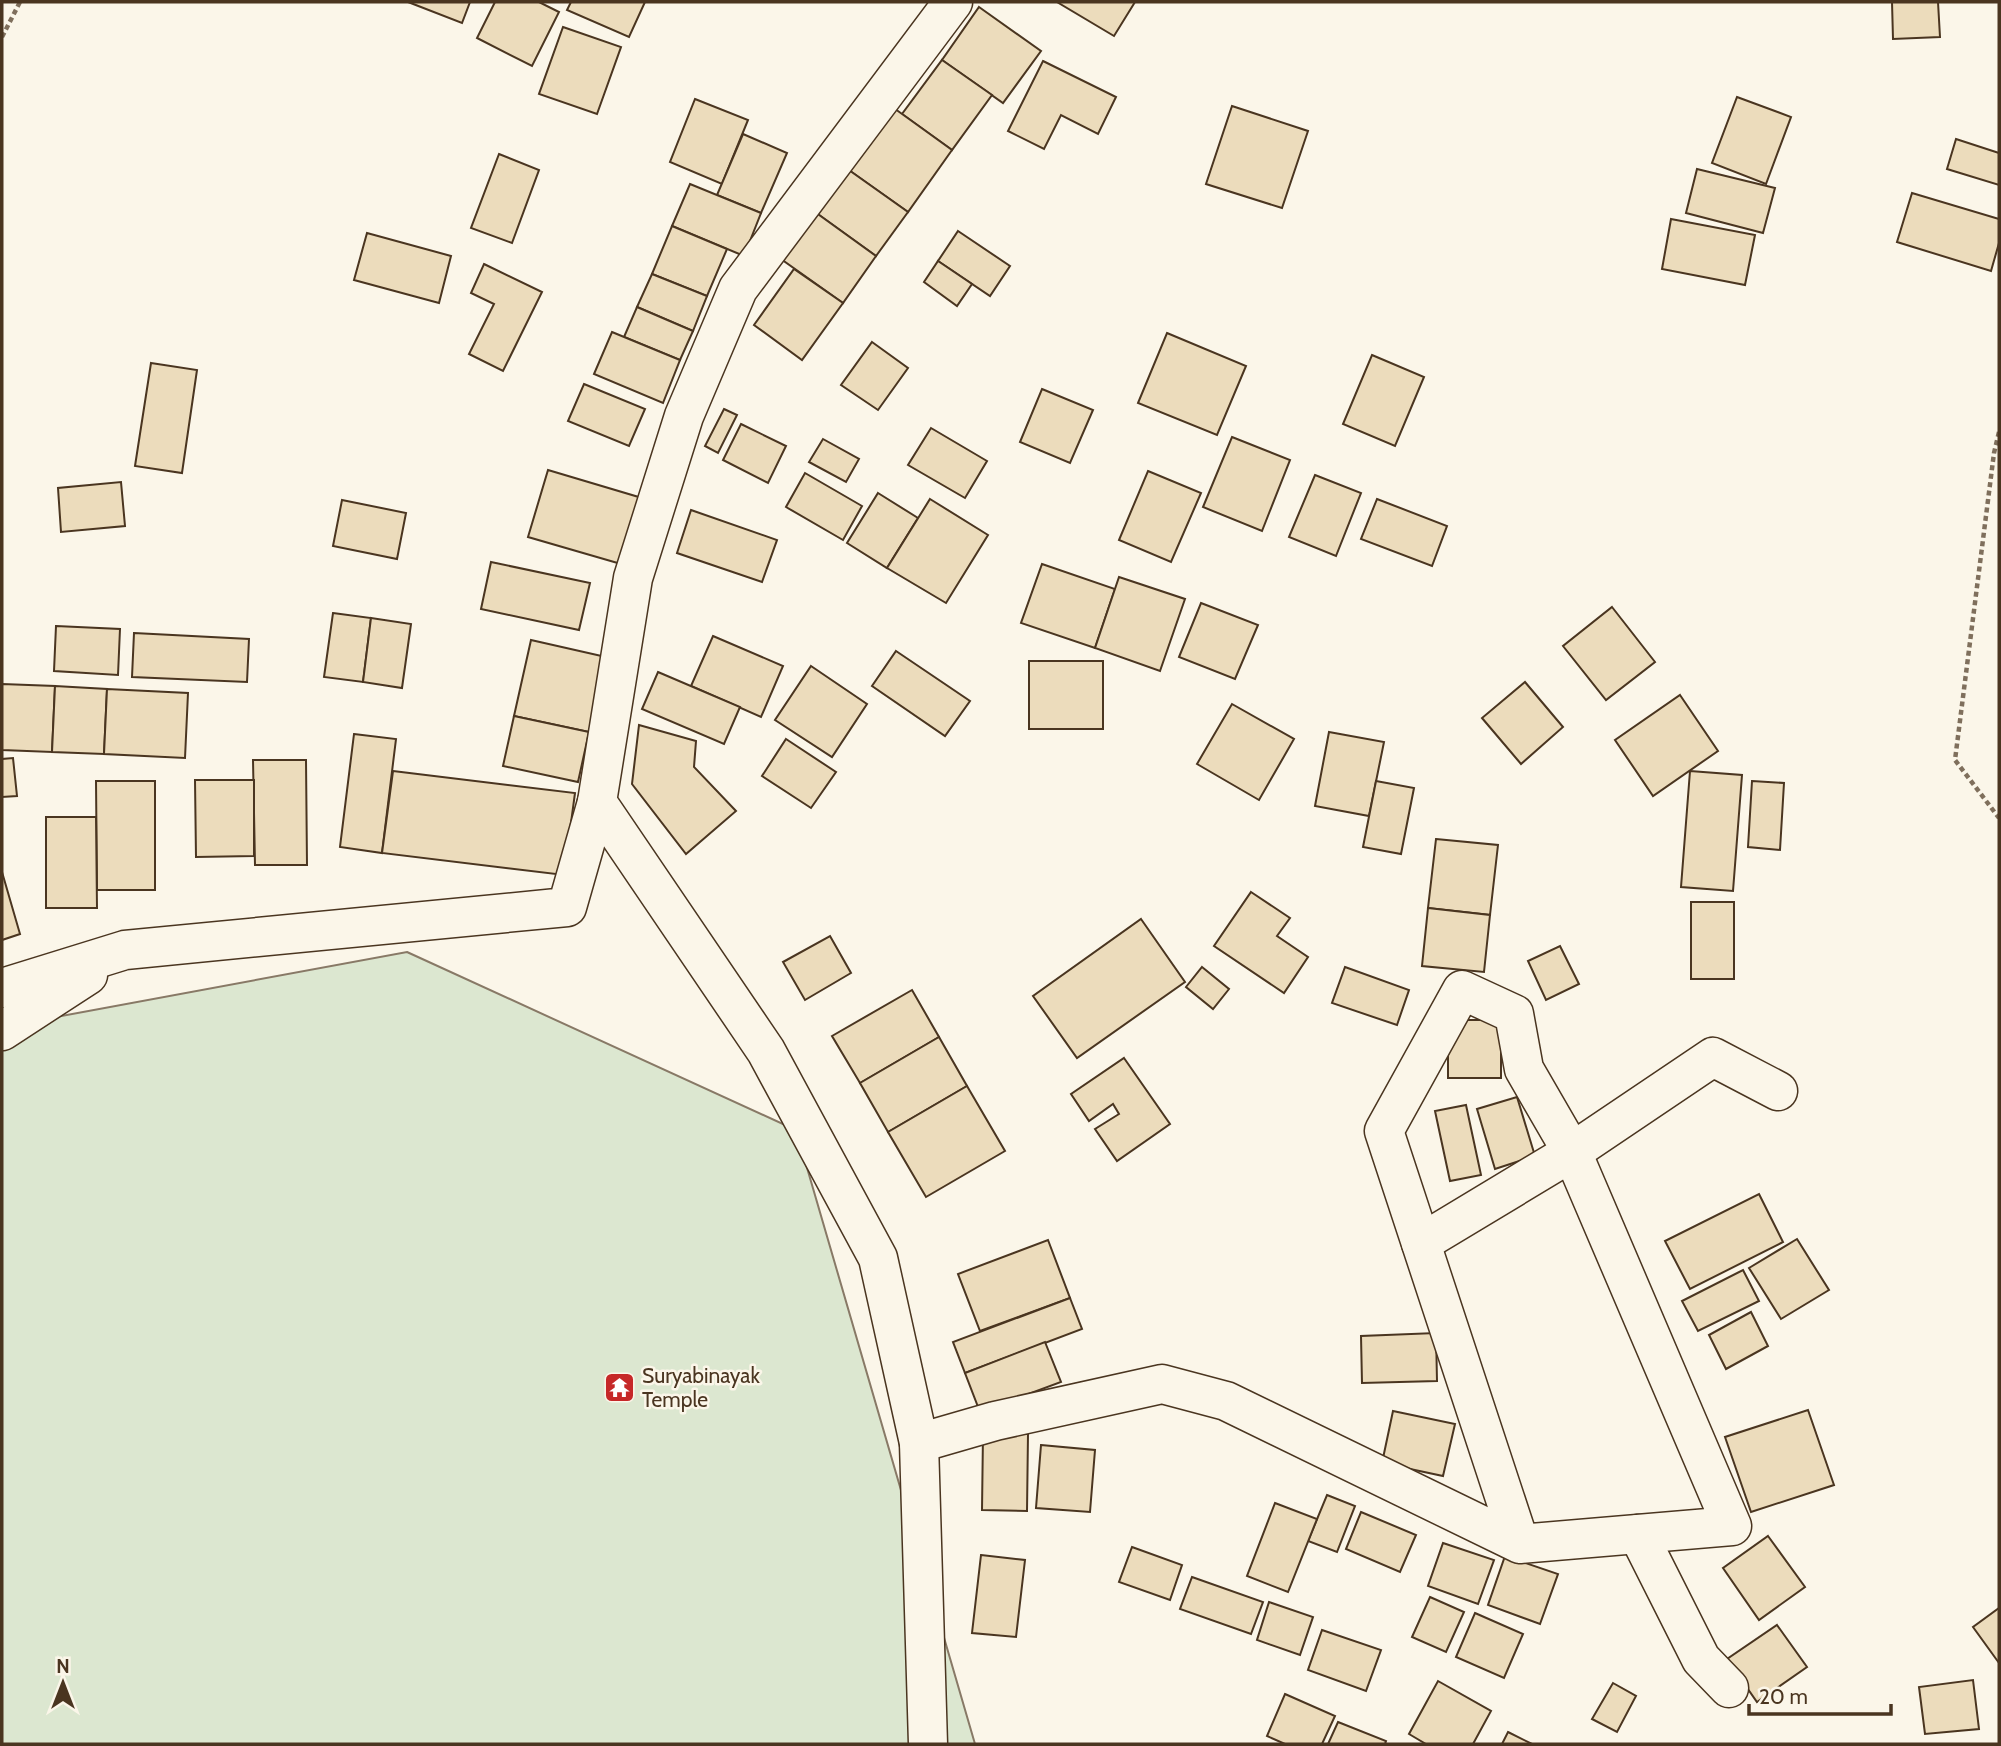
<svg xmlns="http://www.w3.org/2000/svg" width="2001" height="1746" viewBox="0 0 2001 1746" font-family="Cabin,sans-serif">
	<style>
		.green { fill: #dce7d0; stroke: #887966; stroke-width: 2 }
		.building { fill: #ecdcbc; stroke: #4a3520; stroke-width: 2 }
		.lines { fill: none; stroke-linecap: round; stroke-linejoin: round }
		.minor-casing { stroke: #4a3520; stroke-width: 41 }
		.secondary-casing { stroke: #4a3520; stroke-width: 41 }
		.path { stroke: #7f6f5c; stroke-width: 4.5; stroke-dasharray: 5 3.5; stroke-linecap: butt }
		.minor { stroke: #fbf6e9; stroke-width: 38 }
		.secondary { stroke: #fbf6e9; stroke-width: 38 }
		.labels { text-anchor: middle; stroke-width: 5; stroke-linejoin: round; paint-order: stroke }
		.poi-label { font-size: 21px; fill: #4a3520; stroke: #fbf6e9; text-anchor: start }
	</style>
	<rect width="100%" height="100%" fill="#fbf6e9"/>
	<path class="green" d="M407 952 796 1130 975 1744H2V1027Z"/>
	<g class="building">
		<path d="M408 2H470L462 23Z"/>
		<path d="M495 2H539L559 12 532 66 477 38Z"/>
		<path d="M571 2H645L629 37 567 10Z"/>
		<path d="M1057 2H1135L1114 36Z"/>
		<path d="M1892 2H1938L1940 37 1893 39Z"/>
		<path d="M979 7 1041 51 1003 103 942 60Z"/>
		<path d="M563 27 621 47 597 114 539 94Z"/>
		<path d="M942 60 992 95 952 150 902 114Z"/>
		<path d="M1043 61 1116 97 1098 134 1061 115 1044 149 1008 131Z"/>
		<path d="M1737 97 1791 117 1766 184 1712 163Z"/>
		<path d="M695 99 748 120 722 184 670 162Z"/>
		<path d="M891 106 952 150 908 212 846 168Z"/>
		<path d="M1232 106 1308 131 1282 208 1206 184Z"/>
		<path d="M743 134 787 153 761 213 717 195Z"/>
		<path d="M1956 139 1999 153V185L1947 169Z"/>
		<path d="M499 154 539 170 512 243 471 228Z"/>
		<path d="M846 168 908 212 876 256 815 212Z"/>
		<path d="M1697 169 1775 188 1763 233 1686 213Z"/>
		<path d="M690 184 761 213 744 256 672 226Z"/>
		<path d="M1912 193 1999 219V243L1991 271 1897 242Z"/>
		<path d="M815 212 876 256 843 303 781 259Z"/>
		<path d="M1671 219 1755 235 1745 285 1662 269Z"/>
		<path d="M672 226 727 249 707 296 652 274Z"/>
		<path d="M958 231 1010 266 990 296 938 261Z"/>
		<path d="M367 233 451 256 439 303 354 280Z"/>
		<path d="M938 261 972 284 957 306 924 282Z"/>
		<path d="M484 264 542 292 503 371 469 354 494 304 471 293Z"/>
		<path d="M794 269 843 303 802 360 754 325Z"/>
		<path d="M652 274 707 296 693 331 637 307Z"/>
		<path d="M637 307 693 331 680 360 624 337Z"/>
		<path d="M612 332 680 360 663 403 594 374Z"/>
		<path d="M1167 333 1246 366 1217 435 1138 403Z"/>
		<path d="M872 342 908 368 878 410 841 385Z"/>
		<path d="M1372 355 1424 377 1395 446 1343 424Z"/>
		<path d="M151 363 197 370 182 473 135 466Z"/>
		<path d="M584 384 645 409 629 446 568 421Z"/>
		<path d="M1042 389 1093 410 1070 463 1020 442Z"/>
		<path d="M724 409 737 415 718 453 705 446Z"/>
		<path d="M741 424 786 446 768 483 723 460Z"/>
		<path d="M931 428 987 461 965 498 908 465Z"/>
		<path d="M1232 437 1290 460 1262 531 1203 507Z"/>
		<path d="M823 439 859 459 846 482 809 462Z"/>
		<path d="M548 470 642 498 621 564 528 537Z"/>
		<path d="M1148 471 1201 493 1171 562 1119 540Z"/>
		<path d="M805 473 862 506 843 540 786 507Z"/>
		<path d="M1315 475 1361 493 1336 556 1289 537Z"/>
		<path d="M121 482 125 526 61 532 58 488Z"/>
		<path d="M878 493 918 518 887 568 847 543Z"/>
		<path d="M930 499 988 535 946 603 887 568Z"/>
		<path d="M1377 499 1447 526 1432 566 1361 539Z"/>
		<path d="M342 500 406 513 397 559 333 546Z"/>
		<path d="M691 510 777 540 762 582 677 553Z"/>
		<path d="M491 562 590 583 579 630 481 609Z"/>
		<path d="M1042 564 1115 589 1095 648 1021 623Z"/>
		<path d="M1119 577 1185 599 1160 671 1095 648Z"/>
		<path d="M1201 603 1258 625 1235 679 1179 657Z"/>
		<path d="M1612 607 1655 662 1606 700 1563 646Z"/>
		<path d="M333 613 371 618 363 682 324 677Z"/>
		<path d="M371 618 411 624 402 688 363 682Z"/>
		<path d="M56 626 120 629 118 675 54 671Z"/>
		<path d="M134 633 249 639 247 682 132 677Z"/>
		<path d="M713 636 783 666 761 717 691 686Z"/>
		<path d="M531 640 606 657 589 732 514 716Z"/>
		<path d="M896 651 970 701 945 736 872 686Z"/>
		<rect x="1029" y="661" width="74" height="68"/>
		<path d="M811 666 867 704 832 757 775 720Z"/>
		<path d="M658 672 740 707 724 744 642 709Z"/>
		<path d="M1525 682 1563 727 1521 764 1482 718Z"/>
		<path d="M2 684 55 686 52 752 2 750Z"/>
		<path d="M55 686 107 689 104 754 52 752Z"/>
		<path d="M107 689 188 693 185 758 104 754Z"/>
		<path d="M1680 695 1718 751 1653 796 1615 740Z"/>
		<path d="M1232 704 1294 739 1259 800 1197 764Z"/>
		<path d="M514 716 589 732 578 782 503 766Z"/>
		<path d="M639 725 696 741 694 767 736 811 686 854 632 784Z"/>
		<path d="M1329 732 1384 742 1369 816 1315 806Z"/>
		<path d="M354 734 396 739 382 853 340 847Z"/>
		<path d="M786 739 836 772 811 808 762 776Z"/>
		<path d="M13 758 17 796 2 797V759Z"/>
		<path d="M253 760H306L307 865H255Z"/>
		<path d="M393 771 575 793 564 875 382 853Z"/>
		<path d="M1690 771 1742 775 1733 891 1681 887Z"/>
		<path d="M195 780H254V856L196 857Z"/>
		<path d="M96 781H155V890H97Z"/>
		<path d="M1376 781 1414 788 1401 854 1363 847Z"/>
		<path d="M1752 781 1784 783 1780 850 1748 847Z"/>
		<path d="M46 817H96L97 908H46Z"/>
		<path d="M1436 839 1498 845 1490 915 1428 908Z"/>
		<path d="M2 872 20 934 2 940Z"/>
		<path d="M1251 892 1290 918 1277 936 1308 957 1284 993 1214 946Z"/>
		<rect x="1691" y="902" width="43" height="77"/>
		<path d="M1428 908 1490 915 1484 972 1422 966Z"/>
		<path d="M1141 919 1185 982 1077 1058 1033 996Z"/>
		<path d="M830 936 851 973 805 1000 783 962Z"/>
		<path d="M1560 946 1579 984 1546 1000 1528 961Z"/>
		<path d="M1202 967 1229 989 1213 1009 1186 987Z"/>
		<path d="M1345 967 1409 990 1397 1025 1332 1003Z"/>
		<path d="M912 990 939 1037 860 1083 832 1036Z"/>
		<rect x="1448" y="1020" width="53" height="58"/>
		<path d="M939 1037 967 1086 888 1132 860 1083Z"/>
		<path d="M1124 1058 1170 1124 1117 1161 1095 1129 1119 1114 1113 1104 1089 1121 1071 1094Z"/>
		<path d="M967 1086 1005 1151 926 1197 888 1132Z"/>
		<path d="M1517 1097 1535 1156 1495 1169 1477 1109Z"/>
		<path d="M1466 1105 1481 1175 1450 1181 1435 1111Z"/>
		<path d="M1759 1194 1783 1242 1690 1289 1665 1241Z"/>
		<path d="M1797 1239 1829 1290 1781 1319 1749 1268Z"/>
		<path d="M1048 1240 1070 1298 980 1331 958 1274Z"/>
		<path d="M1743 1270 1759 1301 1698 1331 1682 1301Z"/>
		<path d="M1070 1298 1082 1329 965 1373 953 1342Z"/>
		<path d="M1751 1312 1768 1346 1726 1369 1709 1335Z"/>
		<path d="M1436 1333 1437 1381 1362 1383 1361 1336Z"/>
		<path d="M1045 1342 1061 1382 980 1412 965 1373Z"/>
		<path d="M1808 1410 1834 1485 1751 1512 1725 1437Z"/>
		<path d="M1393 1411 1455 1424 1443 1476 1382 1463Z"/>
		<path d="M983 1434H1028L1027 1511 982 1510Z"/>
		<path d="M1041 1445 1095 1450 1090 1512 1036 1508Z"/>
		<path d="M1327 1495 1355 1506 1337 1552 1308 1541Z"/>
		<path d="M1275 1503 1317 1519 1288 1592 1247 1576Z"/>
		<path d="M1361 1512 1416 1535 1400 1572 1346 1549Z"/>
		<path d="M1768 1536 1805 1587 1759 1620 1723 1568Z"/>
		<path d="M1443 1543 1494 1560 1478 1604 1428 1586Z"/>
		<path d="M1132 1547 1182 1565 1170 1600 1119 1582Z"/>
		<path d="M981 1555 1025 1560 1016 1637 972 1633Z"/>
		<path d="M1505 1556 1558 1574 1540 1624 1488 1605Z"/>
		<path d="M1192 1577 1263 1602 1251 1634 1180 1609Z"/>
		<path d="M1430 1597 1464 1612 1446 1652 1412 1637Z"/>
		<path d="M1269 1602 1313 1617 1300 1655 1257 1640Z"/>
		<path d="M1999 1608V1663L1973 1627Z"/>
		<path d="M1475 1613 1523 1634 1504 1678 1456 1657Z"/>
		<path d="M1777 1625 1807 1667 1757 1702 1727 1659Z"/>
		<path d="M1322 1630 1381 1650 1366 1691 1308 1670Z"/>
		<path d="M1973 1680 1979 1729 1925 1734 1919 1687Z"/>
		<path d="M1438 1681 1491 1711 1473 1744H1426L1409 1734Z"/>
		<path d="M1613 1683 1636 1696 1617 1732 1592 1719Z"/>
		<path d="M1285 1694 1335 1716 1322 1744H1285L1267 1736Z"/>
		<path d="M1338 1722 1386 1741 1385 1744H1328Z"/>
		<path d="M1508 1732 1532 1744H1502Z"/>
	</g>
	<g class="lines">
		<defs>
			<g id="minor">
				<path d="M2 988 125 950 567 907 597 802"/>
				<path d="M2 1031 88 975"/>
				<path d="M1421 1243 1572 1152 1713 1057 1778 1091"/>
				<path d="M919 1443 995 1421 1162 1384 1226 1401 1520 1544 1732 1526 1572 1152 1524 1069 1514 1014 1462 990 1384 1131 1520 1544"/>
				<path d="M1638 1534 1701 1659 1729 1688"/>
			</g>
			<path id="secondary" d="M928 1744 919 1443 878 1258 766 1051 597 802 633 578 684 416 738 289 953 2"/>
		</defs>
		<use href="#minor" class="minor-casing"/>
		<use href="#secondary" class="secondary-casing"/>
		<g class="path">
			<path d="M2 37 20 2"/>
			<path d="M1999 432 1994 453 1955 760 1999 818"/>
		</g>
		<use href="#minor" class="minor"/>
		<use href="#secondary" class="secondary"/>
	</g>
	<defs>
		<symbol id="temple-square" viewBox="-11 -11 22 22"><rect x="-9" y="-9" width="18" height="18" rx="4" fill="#c62828" stroke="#fbf6e9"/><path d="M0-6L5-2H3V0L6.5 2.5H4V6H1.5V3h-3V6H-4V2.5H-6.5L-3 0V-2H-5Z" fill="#fff"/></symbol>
	</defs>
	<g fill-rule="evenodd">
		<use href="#temple-square" x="602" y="1370" width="35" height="35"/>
	</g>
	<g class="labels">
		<g class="poi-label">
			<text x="642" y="1383">Suryabinayak<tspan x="642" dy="24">Temple</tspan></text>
		</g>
	</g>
	<rect width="2001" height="1746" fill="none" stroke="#4a3520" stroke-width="7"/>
	<g transform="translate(63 1683)" stroke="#fbf6e9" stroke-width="5" paint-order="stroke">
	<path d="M0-5L12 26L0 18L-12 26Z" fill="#4a3520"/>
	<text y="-10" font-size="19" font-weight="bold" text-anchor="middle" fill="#4a3520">N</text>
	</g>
	<path d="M1749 1704v10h142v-10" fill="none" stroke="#4a3520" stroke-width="3.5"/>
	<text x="1759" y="1704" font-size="21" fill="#4a3520" stroke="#fbf6e9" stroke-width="5" paint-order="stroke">20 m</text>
</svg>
